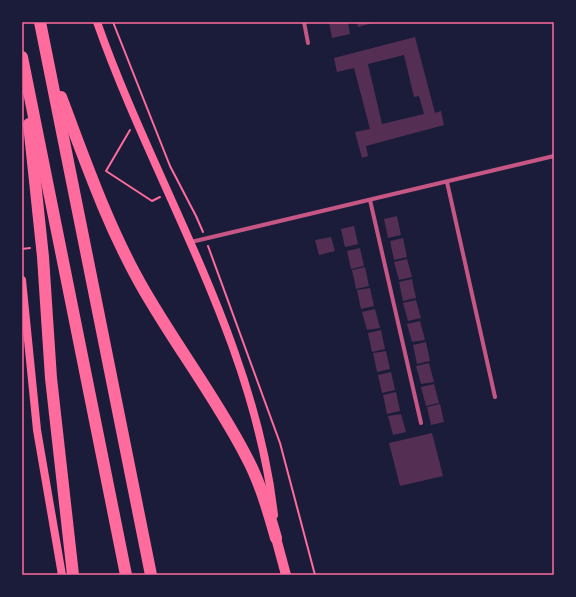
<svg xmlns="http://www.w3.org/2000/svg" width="576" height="597" viewBox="0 0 576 597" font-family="'Archivo Narrow',sans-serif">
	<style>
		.building { fill: #542f53; fill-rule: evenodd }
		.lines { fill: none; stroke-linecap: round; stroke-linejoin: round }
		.path { stroke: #ff6b9d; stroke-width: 2 }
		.minor { stroke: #c65784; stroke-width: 4 }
		.secondary { stroke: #ff6b9d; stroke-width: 8 }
		.primary { stroke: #ff6b9d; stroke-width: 10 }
		.motorway { stroke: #ff6b9d; stroke-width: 12 }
		.neatline { fill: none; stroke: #ff6b9d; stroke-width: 1.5 }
	</style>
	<rect width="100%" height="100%" fill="#1b1b3a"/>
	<g class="building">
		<path d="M329 22H348L350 34 332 38Z"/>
		<path d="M357 22H377L358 27Z"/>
		<path d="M415 37 435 113 441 111 444 125 366 146 368 156 362 158 355 132 370 129 354 68 337 72 334 58ZM404 55 414 97 419 96 424 114 382 124 368 64Z"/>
		<path d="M397 216 401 235 388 238 384 219Z"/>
		<path d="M354 226 358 244 345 247 341 229Z"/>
		<path d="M331 237 335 251 319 255 315 240Z"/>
		<path d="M403 238 407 257 394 260 390 241Z"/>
		<path d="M360 248 364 266 351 269 347 251Z"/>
		<path d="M407 259 412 277 399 280 394 262Z"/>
		<path d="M365 267 369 286 356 289 352 270Z"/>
		<path d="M412 279 416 298 403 301 399 282Z"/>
		<path d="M370 288 374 306 361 309 357 290Z"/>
		<path d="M416 300 421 318 408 321 403 303Z"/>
		<path d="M375 309 380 328 367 330 362 312Z"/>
		<path d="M420 321 425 340 412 342 407 324Z"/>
		<path d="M381 330 385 349 372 352 368 333Z"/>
		<path d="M426 342 430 361 417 364 413 345Z"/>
		<path d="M386 351 390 369 377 372 373 353Z"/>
		<path d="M429 363 434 382 421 384 416 366Z"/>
		<path d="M391 372 395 390 382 393 378 375Z"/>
		<path d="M434 384 439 403 426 406 421 387Z"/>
		<path d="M396 392 400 411 387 414 383 395Z"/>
		<path d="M440 404 444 422 431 425 427 407Z"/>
		<path d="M401 414 406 432 393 435 388 416Z"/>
		<path d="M432 433 443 476 400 486 389 443Z"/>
	</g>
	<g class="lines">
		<g class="path">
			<path d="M113 22 170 166 196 216 203 232"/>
			<path d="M130 130 106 171 152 201 160 197"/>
			<path d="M208 246 280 443 315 575"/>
			<path d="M22 249 30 248"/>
		</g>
		<g class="minor">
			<path d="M304 22 308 43"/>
			<path d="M447 182 495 397"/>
			<path d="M370 200 421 423"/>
			<path d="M191 242 554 156"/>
		</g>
		<g class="secondary">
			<path d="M97 22C155 187 254 338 274 515"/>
			<path d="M22 280 37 430 62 575"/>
		</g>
		<path class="primary" d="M276 538 286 575"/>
		<g class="motorway">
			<path d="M40 22 151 575"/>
			<path d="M22 57 126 575"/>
			<path d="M61 97C85 160 107 224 140 283 173 342 215 396 246 456 260 482 268 510 276 538"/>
			<path d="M29 124 43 257 51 378 73 575"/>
		</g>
	</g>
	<rect width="576" height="597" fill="none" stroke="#1b1b3a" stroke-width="46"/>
	<rect x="23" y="23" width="530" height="551" class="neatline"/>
</svg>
